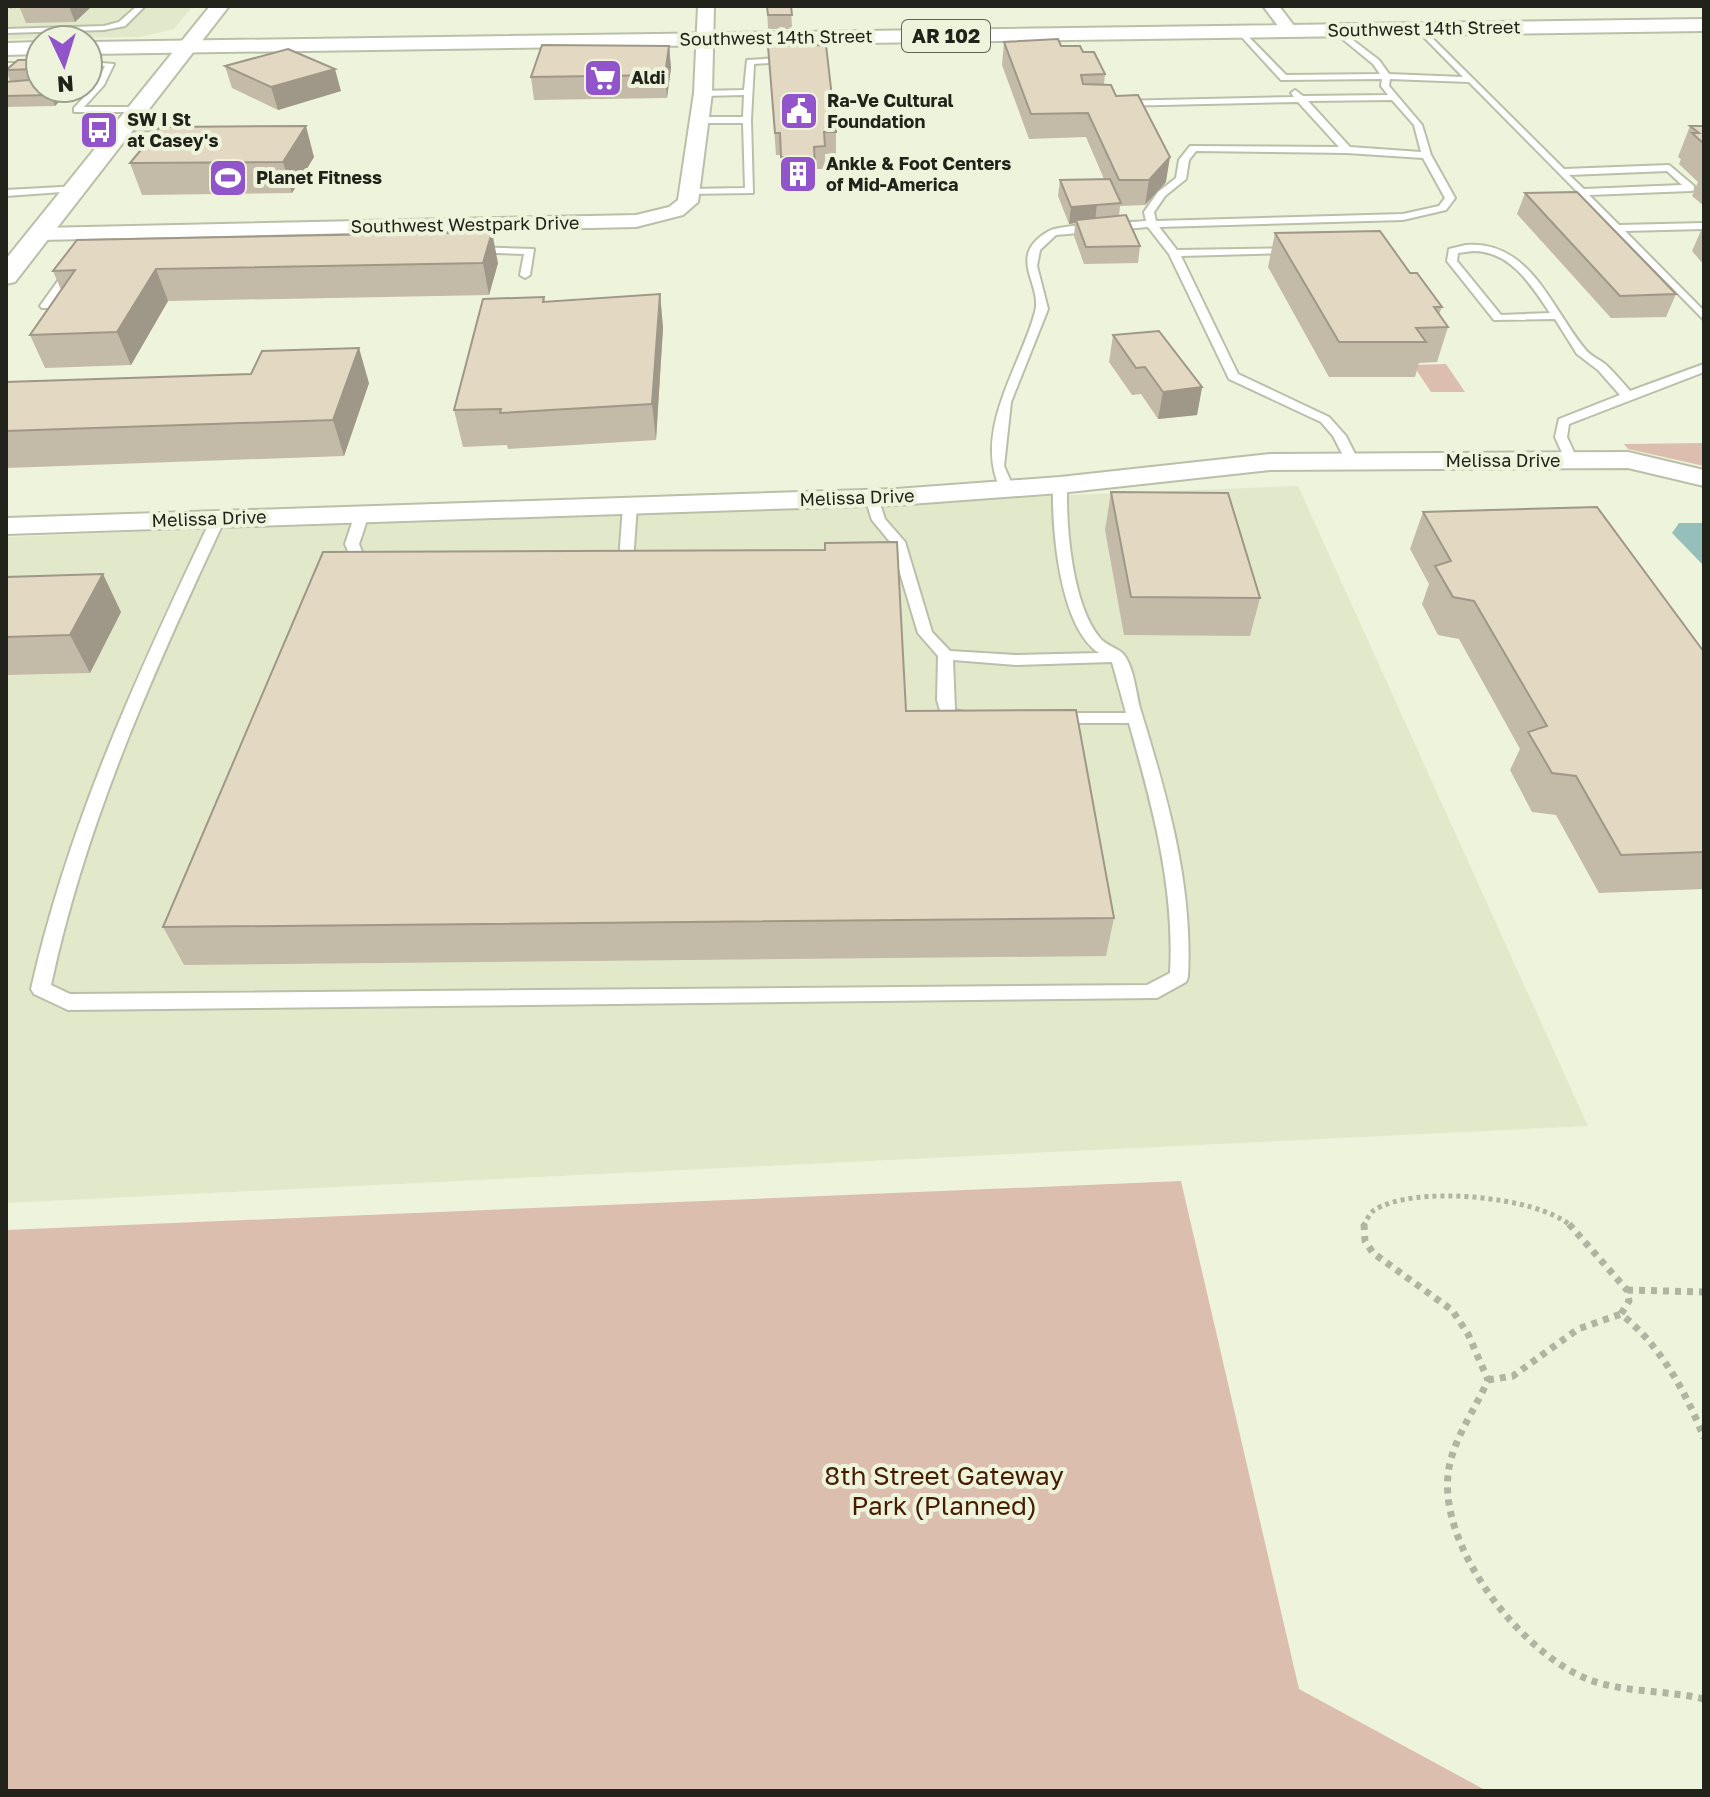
<svg xmlns="http://www.w3.org/2000/svg" width="1710" height="1797" viewBox="0 0 1710 1797" font-family="'Golos Text',sans-serif">
	<style>
		.built { fill: #e2e9ca }
		.green { fill: #dcbeae }
		.water { fill: #94bfba }
		.lines { fill: none; stroke-linecap: round; stroke-linejoin: round }
		.lane-casing { stroke: #babfa9; stroke-width: 4 }
		.street-casing { stroke: #babfa9; stroke-width: 4 }
		.secondary-casing { stroke: #babfa9; stroke-width: 4 }
		.primary-casing { stroke: #babfa9; stroke-width: 4 }
		.path-far2 { stroke: #b0b5a2; stroke-width: 2; stroke-dasharray: 2 2; stroke-linecap: butt }
		.path-far1 { stroke: #b0b5a2; stroke-width: 5; stroke-dasharray: 4 4; stroke-linecap: butt }
		.path { stroke: #b0b5a2; stroke-width: 7; stroke-dasharray: 6 6; stroke-linecap: butt }
		.lane { fill: #fff; fill-rule: evenodd }
		.street { fill: #fff; fill-rule: evenodd }
		.secondary { fill: #fff; fill-rule: evenodd }
		.primary { fill: #fff; fill-rule: evenodd }
		.wall { fill: #c3baa7 }
		.shaded-wall { fill: #9f9788 }
		.building { fill: #e3d8c2; stroke: #9f9788; stroke-width: 2 }
		.labels { text-anchor: middle; stroke-width: 8; stroke-linejoin: round; paint-order: stroke }
		.far-street-label { font-size: 18px; fill: #21231a; stroke: #eef4dc }
		.far-poi-label { font-size: 18px; font-weight: bold; fill: #21231a; stroke: #eef4dc; text-anchor: start }
		.shield { fill: #eef4dc; stroke: #5e6254; stroke-width: 2 }
		.shield-label { font-size: 20px; font-weight: bold; fill: #21231a }
		.near-park-label { font-size: 26px; fill: #461b00; stroke: #eef4dc }
	</style>
	<rect width="100%" height="100%" fill="#eef4dc"/>
	<g class="built">
		<path d="M6 6H193L174 29 140 37 6 39Z"/>
		<path d="M1298 486 1588 1126 6 1203V537Z"/>
	</g>
	<g class="green">
		<path d="M1446 364 1465 392H1431L1413 365Z"/>
		<path d="M1704 443V466L1628 449 1624 444Z"/>
		<path d="M1181 1181 1299 1689 1487 1791H6V1230Z"/>
	</g>
	<path class="water" d="M1679 523H1704V566L1672 533Z"/>
	<g class="lines">
		<defs>
			<g id="lane">
				<path d="M137 6H145L125 26 104 30 6 33V29L104 26 119 22Z"/>
				<path d="M1421 27 1564 169 1669 165 1694 186V190L1691 191 1589 195 1619 225 1704 223V229L1625 231 1704 311V320L1469 82 1390 79 1389 86 1422 125 1431 155 1455 198 1446 210 1403 220 1159 227 1177 250 1297 248 1298 250 1293 253 1181 256 1238 374 1329 417 1346 436 1359 462 1358 465H1348L1333 436 1321 422 1229 379 1169 254 1148 227 1056 235 1040 250 1037 266 1048 309 1011 402 1004 466 1014 489 1012 492H1002C971 434 1020 368 1035 312 1043 284 1005 256 1049 231 1061 224 1127 223 1146 221L1144 212 1158 192 1176 178 1179 160 1190 146 1339 147 1298 102 1118 106 1115 101 1294 97 1291 93 1295 90 1303 96 1388 95 1381 86 1382 79 1281 80 1238 33 1241 29 1286 75 1380 74 1373 64 1334 32 1337 28 1379 60 1389 74 1463 77 1418 31ZM1392 100 1414 125 1421 152 1350 147 1308 101ZM1196 151 1347 153 1423 158 1445 198 1439 206 1403 214 1156 221 1154 212 1165 196 1186 179 1189 160ZM1667 171 1682 185 1584 189 1569 175Z"/>
				<path d="M793 57 796 61 754 64 751 120 753 193 686 194 684 192 689 189 745 188 743 123H699L695 120 699 117H743L744 95 703 96 700 91 744 90 747 60Z"/>
				<path d="M88 62 114 64 104 85 84 107H136L139 112H74V108L96 84 105 66H88Z"/>
				<rect x="6" y="63" width="34" height="4"/>
				<path d="M115 133 173 132 178 135 173 138H112Z"/>
				<path d="M79 186 81 188 76 191 6 196V190Z"/>
				<path d="M1466 245C1530 240 1551 308 1585 349 1590 356 1599 359 1605 364 1614 372 1622 382 1630 391L1704 364V372L1569 424 1567 437 1578 461 1567 464 1555 437 1559 419 1620 395 1598 370 1577 354 1555 319 1494 320 1447 261 1449 249ZM1473 251C1511 251 1531 285 1550 313L1501 315 1457 261 1458 253Z"/>
				<path d="M473 247 534 249 530 275 525 278 520 275 524 254 469 252V248Z"/>
				<path d="M70 264 79 266 50 308H42L40 306Z"/>
				<path d="M1060 481 1067 485C1066 527 1072 605 1100 638 1106 646 1119 648 1124 655 1134 668 1136 693 1140 708 1167 796 1193 884 1188 977L1186 982 1157 998 68 1010 34 994 31 989C69 821 138 673 211 519L218 515 225 519C154 671 86 821 51 985L70 994 1147 985 1170 973C1175 887 1152 805 1129 723H1053L1045 718 1053 713H1126L1112 662 1016 665 953 660 955 710 973 714 975 718 967 723 942 717 937 700 938 656 918 633 891 543 872 520 865 498 872 494 877 495 885 519 905 542 932 632 950 651 1016 655 1099 653C1059 627 1052 528 1053 485Z"/>
				<path d="M630 502 637 506 633 561 626 565 619 561 623 506Z"/>
				<path d="M362 510 369 514 359 544 362 552 380 558V564L351 558 345 544 355 514Z"/>
			</g>
			<g id="street">
				<path d="M698 6H714L712 93 698 202 683 215 636 227 41 240 31 234 41 228 636 215 669 207 678 200 694 93Z"/>
				<path d="M1263 6H1279L1298 31 1296 34H1284Z"/>
				<path d="M1628 452 1704 470V486L1628 468 1270 470 1060 493 896 505 6 534V518L896 489 1060 477 1270 454Z"/>
			</g>
			<path id="secondary" d="M210 6H229L15 282 6 284V259Z"/>
			<g id="primary">
				<path d="M1704 19V31L88 54V42Z"/>
				<path d="M40 42V54L6 55V43Z"/>
			</g>
		</defs>
		<use href="#lane" class="lane-casing"/>
		<use href="#street" class="street-casing"/>
		<use href="#secondary" class="secondary-casing"/>
		<use href="#primary" class="primary-casing"/>
		<path class="path-far2" d="M6 8 31 6"/>
		<path class="path-far1" d="M1363 1226C1366 1221 1369 1215 1373 1211 1411 1184 1538 1196 1571 1226"/>
		<g class="path">
			<path d="M1364 1224 1365 1241 1373 1253 1452 1310 1468 1334 1488 1380C1475 1410 1451 1442 1448 1475 1440 1550 1523 1655 1590 1680 1626 1693 1667 1690 1704 1699"/>
			<path d="M1569 1224 1627 1290 1629 1301 1621 1314C1660 1345 1686 1392 1704 1438"/>
			<path d="M1627 1290 1704 1292"/>
			<path d="M1488 1380 1513 1376 1578 1329 1621 1314"/>
		</g>
		<use href="#lane" class="lane"/>
		<use href="#street" class="street"/>
		<use href="#secondary" class="secondary"/>
		<use href="#primary" class="primary"/>
	</g>
	<g class="wall">
		<path d="M19 6H92L75 22 26 23Z"/>
		<path d="M767 6H791L792 29H768Z"/>
		<path d="M1004 42 1061 46 1083 52 1105 74 1104 85 1116 96 1166 182 1145 205 1120 206 1119 216 1140 246 1138 263 1084 264 1074 236 1075 223 1069 224 1058 196 1060 180 1104 179 1086 137 1029 139 1002 65Z"/>
		<path d="M669 46 671 68 667 98 534 100 531 77Z"/>
		<path d="M768 46 836 132V154H825V169H815L816 188 787 189V179H782L781 155H776Z"/>
		<path d="M18 60 72 88 55 106 6 107V82L23 80 10 81 6 70Z"/>
		<path d="M225 66 341 91 278 110 232 88Z"/>
		<path d="M1690 126H1704V206L1692 196 1698 182 1679 164 1681 159 1678 157Z"/>
		<path d="M314 157 292 193 142 195 130 163Z"/>
		<path d="M1525 193 1676 294 1666 317 1611 318 1517 214Z"/>
		<path d="M1704 224V265L1692 251Z"/>
		<path d="M1275 233 1410 273 1442 307 1439 314 1448 327 1437 362 1419 363 1415 377H1329L1268 267Z"/>
		<path d="M498 263 489 295 168 301 131 365 45 368 30 335 61 290 53 271Z"/>
		<path d="M660 294 663 328 656 440 508 449 507 445 463 447 454 410 544 297 545 302Z"/>
		<path d="M1113 335 1202 387 1197 415 1158 419 1141 394 1132 395 1109 362Z"/>
		<path d="M6 382 369 383 344 456 6 468Z"/>
		<path d="M1111 492 1260 598 1250 636 1124 635 1105 530Z"/>
		<path d="M1423 512 1704 652V889L1599 893 1556 815 1532 812 1510 770 1520 749 1459 639 1438 635 1422 604 1429 584 1410 549Z"/>
		<path d="M6 577 121 612 90 673 6 675Z"/>
		<path d="M906 711 1114 918 1106 956 184 965 163 927Z"/>
	</g>
	<g class="shaded-wall">
		<path d="M69 6H92L75 22Z"/>
		<path d="M669 46 671 68 667 98 665 75Z"/>
		<path d="M335 69 341 91 278 110 271 87Z"/>
		<path d="M58 88H72L55 106 51 95Z"/>
		<path d="M306 126 314 157 292 193 283 162Z"/>
		<path d="M1170 157 1166 182 1145 205 1149 180Z"/>
		<path d="M1097 204 1095 221 1076 220 1075 223 1069 224 1071 207Z"/>
		<path d="M492 232 498 263 489 295 483 263Z"/>
		<path d="M156 269 168 301 131 365 117 332Z"/>
		<path d="M660 294 663 328 656 440 652 404Z"/>
		<path d="M359 348 369 383 344 456 333 420Z"/>
		<path d="M1202 387 1197 415 1158 419 1163 392Z"/>
		<path d="M103 574 121 612 90 673 70 635Z"/>
	</g>
	<g class="building">
		<path d="M767 6H791L792 15H768Z"/>
		<path d="M1058 39 1061 46H1080L1083 52H1094L1105 74 1081 75 1083 84 1111 85 1116 96 1138 95 1170 157 1149 180H1119L1088 113 1031 114 1004 42Z"/>
		<path d="M542 45 669 46 665 75 531 77Z"/>
		<path d="M826 45 836 132H824L825 146 814 147 815 166H786V157H781L780 133H775L768 46Z"/>
		<path d="M288 49 335 69 271 87 225 66Z"/>
		<path d="M39 56H40V78L36 69 6 70 18 60H36Z"/>
		<path d="M40 79V88H58L51 95 6 96V82Z"/>
		<path d="M306 126 283 162 130 163 160 127Z"/>
		<path d="M1690 126H1704V144L1692 133H1699Z"/>
		<path d="M1110 179 1121 203 1071 207 1060 180Z"/>
		<path d="M1577 192 1676 294 1620 296 1525 193Z"/>
		<path d="M1126 215 1140 246 1086 247 1076 220Z"/>
		<path d="M1380 231 1410 273H1417L1442 307H1434L1448 327 1416 328 1426 342H1339L1275 233Z"/>
		<path d="M492 232 483 263 156 269 117 332 30 335 75 270 53 271 77 240Z"/>
		<path d="M660 294 652 404 500 413 501 409 454 410 483 299 544 297 543 302Z"/>
		<path d="M1159 331 1202 387 1163 392 1145 367 1136 368 1113 335Z"/>
		<path d="M359 348 333 420 6 431V382L251 374 262 351Z"/>
		<path d="M1111 492 1228 493 1260 598 1131 597Z"/>
		<path d="M1597 507 1704 652V852L1621 855 1576 776 1552 773 1528 732 1547 726 1474 601 1453 597 1435 566 1451 561 1423 512Z"/>
		<path d="M897 542 906 711 1076 710 1114 918 163 927 323 552 825 550V543Z"/>
		<path d="M103 574 70 635 6 637V577Z"/>
	</g>
	<defs>
		<symbol id="supermarket-square" viewBox="-11 -11 22 22"><rect x="-9" y="-9" width="18" height="18" rx="4" fill="#9154cb" stroke="#eef4dc"/><path d="M-6-5.5h2.5l.6 2H6L4.5 2H-2.5L-4.4-4H-6ZM-1.5 3.2a1.3 1.3 0 1 0 .1 0ZM3 3.2a1.3 1.3 0 1 0 .1 0Z" fill="#fff"/></symbol>
		<symbol id="civic-square" viewBox="-11 -11 22 22"><rect x="-9" y="-9" width="18" height="18" rx="4" fill="#9154cb" stroke="#eef4dc"/><path d="M-.6-6.5H3V-4.5H.6V-3L4-1V1h2V6H-6V1h2V-1L-.6-3ZM-1.2 2.5V6h2.4V2.5Z" fill="#fff"/></symbol>
		<symbol id="bus-square" viewBox="-11 -11 22 22"><rect x="-9" y="-9" width="18" height="18" rx="4" fill="#9154cb" stroke="#eef4dc"/><path d="M-5-6H5V4H4V6H2V4H-2V6H-4V4H-5ZM-3.5-4V0h7V-4ZM-3.5 1.2v1.5H-2V1.2ZM2 1.2v1.5H3.5V1.2Z" fill="#fff"/></symbol>
		<symbol id="building-square" viewBox="-11 -11 22 22"><rect x="-9" y="-9" width="18" height="18" rx="4" fill="#9154cb" stroke="#eef4dc"/><path d="M-4-6H4V6H1V3H-1V6H-4ZM-2.5-4.3h1.7v1.8h-1.7ZM.8-4.3h1.7v1.8H.8ZM-2.5-1h1.7V.8h-1.7ZM.8-1h1.7V.8H.8Z" fill="#fff"/></symbol>
		<symbol id="stadium-square" viewBox="-11 -11 22 22"><rect x="-9" y="-9" width="18" height="18" rx="4" fill="#9154cb" stroke="#eef4dc"/><path d="M0-5a6.5 5 0 1 0 0 10a6.5 5 0 1 0 0-10ZM-3.5-1.8h7v3.6h-7Z" fill="#fff"/></symbol>
	</defs>
	<g fill-rule="evenodd">
		<use href="#supermarket-square" x="581" y="56" width="44" height="44"/>
		<use href="#civic-square" x="777" y="89" width="44" height="44"/>
		<use href="#bus-square" x="77" y="108" width="44" height="44"/>
		<use href="#building-square" x="776" y="152" width="44" height="44"/>
		<use href="#stadium-square" x="206" y="156" width="44" height="44"/>
	</g>
	<g class="labels">
		<g class="far-street-label">
			<text transform="translate(1424 29) rotate(-1)" y="6">Southwest 14th Street</text>
			<text transform="translate(776 38) rotate(-1)" y="6">Southwest 14th Street</text>
			<text transform="translate(465 225) rotate(-1)" y="6">Southwest Westpark Drive</text>
			<text x="1503" y="467">Melissa Drive</text>
			<text transform="translate(857 498) rotate(-2)" y="6">Melissa Drive</text>
			<text transform="translate(209 519) rotate(-2)" y="6">Melissa Drive</text>
		</g>
		<g class="far-poi-label">
			<text x="631" y="84">Aldi</text>
			<text x="827" y="107">Ra-Ve Cultural<tspan x="827" dy="21">Foundation</tspan></text>
			<text x="127" y="126">SW I St<tspan x="127" dy="21">at Casey's</tspan></text>
			<text x="826" y="170">Ankle &amp; Foot Centers<tspan x="826" dy="21">of Mid-America</tspan></text>
			<text x="256" y="184">Planet Fitness</text>
		</g>
		<rect class="shield" x="902" y="20" width="88" height="32" rx="6"/>
		<g class="shield-label">
			<text x="946" y="43">AR 102</text>
		</g>
		<g class="near-park-label">
			<text x="944" y="1485">8th Street Gateway<tspan x="944" dy="30">Park (Planned)</tspan></text>
		</g>
	</g>
	<rect width="1710" height="1797" fill="none" stroke="#21231a" stroke-width="16"/>
	<g transform="translate(64 64) rotate(176)"><circle r="38" fill="#eef4dc" stroke="#9ca08e" stroke-width="2"/>
	<path d="M0-6L14 30L0 20L-14 30Z" fill="#9154cb"/>
	<text y="-12" font-size="22" font-weight="bold" text-anchor="middle" fill="#21231a">N</text>
	</g>
</svg>
